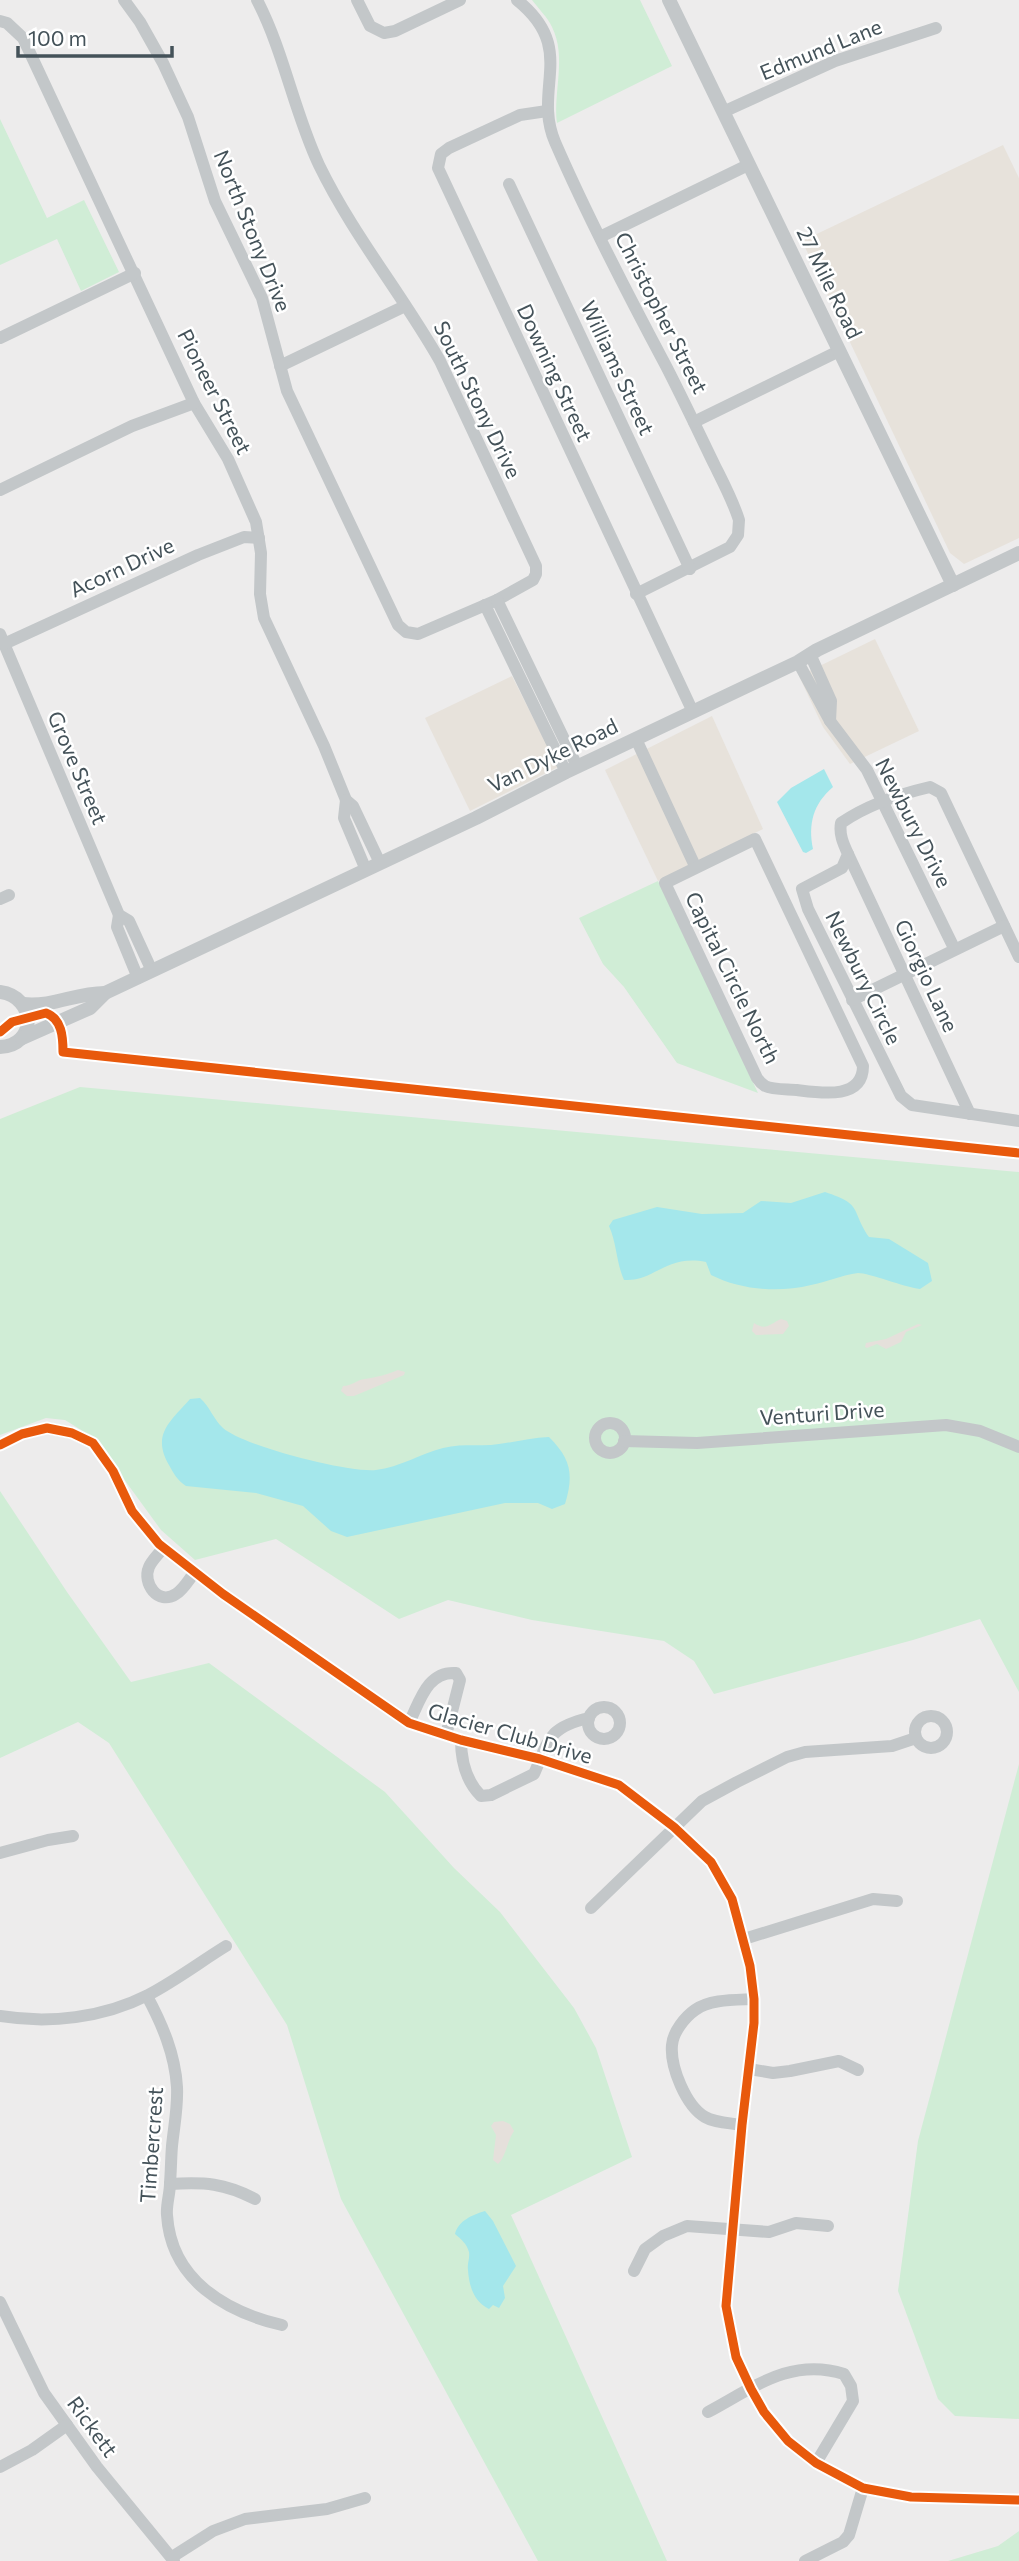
<svg xmlns="http://www.w3.org/2000/svg" width="1019" height="2561" viewBox="0 0 1019 2561" font-family="Commissioner,sans-serif">
	<style>
		.commercial { fill: #e7e2db }
		.green { fill: #d0edd6 }
		.sand { fill: #e5e0db }
		.water { fill: #a4e7eb }
		.lines { fill: none; stroke-linecap: round; stroke-linejoin: round }
		.minor { stroke: #c3c7c9; stroke-width: 12 }
		.tertiary { stroke: #c3c7c9; stroke-width: 14 }
		.cycleway-casing { stroke: #fff; stroke-width: 13 }
		.cycleway { stroke: #e8590c; stroke-width: 9 }
		.labels { text-anchor: middle; stroke-width: 5; stroke-linejoin: round; paint-order: stroke }
		.street-label { font-size: 21px; fill: #445259; stroke: #fff }
	</style>
	<rect width="100%" height="100%" fill="#edecec"/>
	<g class="commercial">
		<path d="M1003 145 1019 178V538L964 564 950 553 802 241Z"/>
		<path d="M875 639 919 731 850 764 823 727 799 676Z"/>
		<path d="M512 676 558 767 470 811 425 718Z"/>
		<path d="M712 716 763 829 658 881 605 770Z"/>
	</g>
	<g class="green">
		<path d="M532 0H640L672 66 557 123C553 92 567 57 552 27 548 18 538 8 532 0Z"/>
		<path d="M0 119 47 218 84 200 119 272 81 291 57 239 0 265Z"/>
		<path d="M658 881 758 1093 677 1063 624 987 603 964 579 918Z"/>
		<path d="M80 1087 1019 1172V1692L980 1619 913 1640 714 1694 694 1661 664 1641 532 1620 448 1600 399 1619 276 1539 195 1560 161 1530 94 1438 65 1420 46 1418 0 1435V1119Z"/>
		<path d="M0 1491 67 1592 131 1682 209 1663 385 1792 454 1868 500 1912 574 2008 596 2048 632 2157 511 2215 667 2561H538L341 2199 287 2025 109 1743 78 1722 0 1758Z"/>
		<path d="M1019 1764V2419L955 2416 938 2399 898 2291 918 2141Z"/>
		<path d="M1019 2531V2561H948L998 2546Z"/>
	</g>
	<g class="sand">
		<path d="M781 1319 787 1321 789 1326 783 1334 756 1335 752 1331 754 1323C766 1331 770 1324 781 1319Z"/>
		<path d="M918 1324 922 1325 906 1332 901 1342 886 1349 877 1344 867 1348 865 1347 866 1343 886 1339Z"/>
		<path d="M398 1370 405 1372 404 1375 354 1396H347L341 1391 343 1386C352 1386 356 1380 365 1379 377 1377 386 1375 398 1370Z"/>
		<path d="M503 2121 510 2124 514 2131C507 2141 506 2157 498 2164L493 2160 496 2135 491 2126 494 2122Z"/>
	</g>
	<g class="water">
		<path d="M824 769 833 787C813 804 808 824 813 849L806 853 803 852 777 802 791 788Z"/>
		<path d="M825 1192C864 1205 850 1209 869 1237L889 1239 928 1263 932 1281 920 1289C904 1287 869 1273 858 1273 842 1275 826 1282 811 1285 778 1293 741 1290 711 1275L706 1262C666 1254 654 1282 624 1280 616 1262 617 1244 609 1226L613 1220 657 1207 702 1214 743 1213 761 1201 791 1203Z"/>
		<path d="M200 1398C210 1407 214 1420 223 1428 243 1446 349 1473 376 1470 400 1467 420 1454 443 1448 459 1444 475 1446 491 1445 511 1443 529 1438 549 1437 571 1459 574 1474 565 1504L552 1509 538 1503H505L347 1537 331 1531 303 1506 256 1493 186 1486C177 1480 174 1474 169 1465 151 1434 171 1421 190 1399Z"/>
		<path d="M485 2211 493 2221 516 2266 503 2286 505 2298 499 2308 493 2305 489 2309C474 2302 469 2286 468 2270 467 2264 470 2258 469 2252 467 2244 461 2239 455 2234 458 2221 472 2215 485 2211Z"/>
	</g>
	<g class="lines">
		<g class="minor">
			<path d="M124 0 140 22 163 63 188 117 215 201 262 298 287 391 398 625 406 632 418 634 497 600 533 580 536 574V566L440 361C402 294 353 235 319 165 294 112 284 52 257 0"/>
			<path d="M357 0 370 26 384 33 395 31 460 0"/>
			<path d="M517 0C578 49 532 88 555 142 588 218 627 293 666 366 683 399 699 433 715 466 724 484 733 501 739 520L738 535 730 547 636 594"/>
			<path d="M0 21 7 23 23 38 194 403 228 459 256 522 261 553 260 594 264 618 324 746 346 800 353 806 380 863"/>
			<path d="M547 111 520 115 449 148 441 154 438 168 693 712"/>
			<path d="M723 112 835 61 936 28"/>
			<path d="M509 184 690 569"/>
			<path d="M600 237 748 165"/>
			<path d="M0 338 135 273"/>
			<path d="M280 366 405 306"/>
			<path d="M694 422 839 351"/>
			<path d="M0 490 132 426 194 403"/>
			<path d="M497 600 577 766"/>
			<path d="M485 605 566 772"/>
			<path d="M0 634 119 915 129 921 152 971"/>
			<path d="M4 644 198 555 244 537 259 538"/>
			<path d="M798 662 830 721 831 701 810 654"/>
			<path d="M830 721 867 770 954 948"/>
			<path d="M636 739 695 866"/>
			<path d="M346 800 344 818 366 870"/>
			<path d="M755 839 863 1066C863 1100 821 1093 797 1090 788 1089 773 1090 765 1086 762 1084 759 1081 757 1078L665 883Z"/>
			<path d="M848 854 970 1114"/>
			<path d="M0 899 9 895"/>
			<path d="M119 915 117 927 138 978"/>
			<path d="M1019 957 941 793 930 787C900 794 867 805 841 823 839 834 843 843 848 854L842 868 802 889 808 909 901 1096 912 1105 1019 1121"/>
			<path d="M852 1000 1004 926"/>
			<circle cx="610" cy="1438" r="15"/>
			<path d="M624 1441 697 1443 946 1425 980 1431 1019 1447"/>
			<path d="M0 1445 22 1434 47 1428 72 1433 93 1443 113 1471 132 1511 159 1544 223 1594 409 1723 461 1740 540 1759 619 1785 674 1827 711 1862 732 1899 750 1966 754 1999V2023L742 2125 726 2306 736 2357 751 2389 764 2412 788 2441 816 2463 863 2488 911 2497 1019 2500"/>
			<path d="M163 1548C159 1554 152 1560 149 1567 142 1583 158 1606 176 1594 184 1589 189 1579 195 1572"/>
			<circle cx="604" cy="1723" r="16"/>
			<circle cx="931" cy="1732" r="16"/>
			<path d="M409 1723C420 1701 427 1671 456 1673L460 1680 446 1735"/>
			<path d="M461 1740C461 1761 466 1781 481 1796L491 1795 534 1774C549 1739 549 1727 589 1718"/>
			<path d="M0 1853 48 1840 73 1836"/>
			<path d="M591 1908 702 1801 737 1782 787 1757 805 1752 892 1746 916 1738"/>
			<path d="M744 1939 873 1899 897 1901"/>
			<path d="M147 1996C162 2024 175 2054 177 2087 178 2107 174 2126 172 2146 171 2158 171 2171 170 2183 170 2194 166 2205 167 2215 171 2280 226 2312 282 2325"/>
			<path d="M0 2016C49 2024 103 2018 148 1995 175 1981 200 1962 226 1946"/>
			<path d="M749 2069 773 2073 790 2071 839 2061 858 2070"/>
			<path d="M742 2125C731 2123 715 2123 705 2117 686 2106 670 2067 672 2045 673 2032 685 2017 695 2010 710 1999 736 2000 754 1999"/>
			<path d="M170 2184C205 2182 224 2183 255 2199"/>
			<path d="M634 2271 645 2249 663 2236 687 2226 769 2232 796 2223 828 2226"/>
			<path d="M0 2302 44 2393 97 2467 174 2561"/>
			<path d="M708 2412C753 2388 791 2357 844 2374L851 2386 853 2401 816 2463"/>
			<path d="M0 2467 32 2450 67 2425"/>
			<path d="M172 2557 213 2531 245 2519 327 2509 365 2498"/>
			<path d="M805 2561 843 2542 849 2535 863 2488"/>
		</g>
		<g class="tertiary">
			<path d="M669 0 953 585"/>
			<path d="M0 992C37 997 37 1046 0 1047"/>
			<path d="M23 1004C55 1007 74 993 105 993"/>
			<path d="M22 1038 90 1008 105 993 476 818 566 772 798 662 817 650 1019 553"/>
		</g>
		<defs>
			<g id="cycleway">
				<path d="M0 1032 12 1022 46 1013C62 1019 63 1037 63 1052L1019 1153"/>
				<path d="M0 1445 22 1434 47 1428 72 1433 93 1443 113 1471 132 1511 159 1544 223 1594 409 1723 461 1740 540 1759 619 1785 674 1827 711 1862 732 1899 750 1966 754 1999V2023L742 2125 726 2306 736 2357 751 2389 764 2412 788 2441 816 2463 863 2488 911 2497 1019 2500"/>
			</g>
		</defs>
		<use href="#cycleway" class="cycleway-casing"/>
		<use href="#cycleway" class="cycleway"/>
	</g>
	<g class="labels">
		<g class="street-label">
			<text transform="translate(821 50) rotate(-22)" y="7">Edmund Lane</text>
			<text transform="translate(252 231) rotate(68)" y="7">North Stony Drive</text>
			<text transform="translate(829 283) rotate(64)" y="7">27 Mile Road</text>
			<text transform="translate(661 313) rotate(63)" y="7">Christopher Street</text>
			<text transform="translate(617 368) rotate(65)" y="7">Williams Street</text>
			<text transform="translate(554 373) rotate(65)" y="7">Downing Street</text>
			<text transform="translate(214 392) rotate(63)" y="7">Pioneer Street</text>
			<text transform="translate(477 400) rotate(64)" y="7">South Stony Drive</text>
			<text transform="translate(122 568) rotate(-25)" y="7">Acorn Drive</text>
			<text transform="translate(553 756) rotate(-26)" y="7">Van Dyke Road</text>
			<text transform="translate(77 768) rotate(67)" y="7">Grove Street</text>
			<text transform="translate(913 823) rotate(63)" y="7">Newbury Drive</text>
			<text transform="translate(926 976) rotate(65)" y="7">Giorgio Lane</text>
			<text transform="translate(732 978) rotate(64)" y="7">Capital Circle North</text>
			<text transform="translate(863 978) rotate(64)" y="7">Newbury Circle</text>
			<text transform="translate(822 1414) rotate(-4)" y="7">Venturi Drive</text>
			<text transform="translate(510 1734) rotate(16)" y="7">Glacier Club Drive</text>
			<text transform="translate(152 2145) rotate(-86)" y="7">Timbercrest</text>
			<text transform="translate(92 2427) rotate(54)" y="7">Rickett</text>
		</g>
	</g>
	<path d="M18 46v10h154v-10" fill="none" stroke="#445259" stroke-width="3.5"/>
	<text x="28" y="46" font-size="21" fill="#445259" stroke="#ffffff" stroke-width="5" paint-order="stroke">100 m</text>
</svg>
